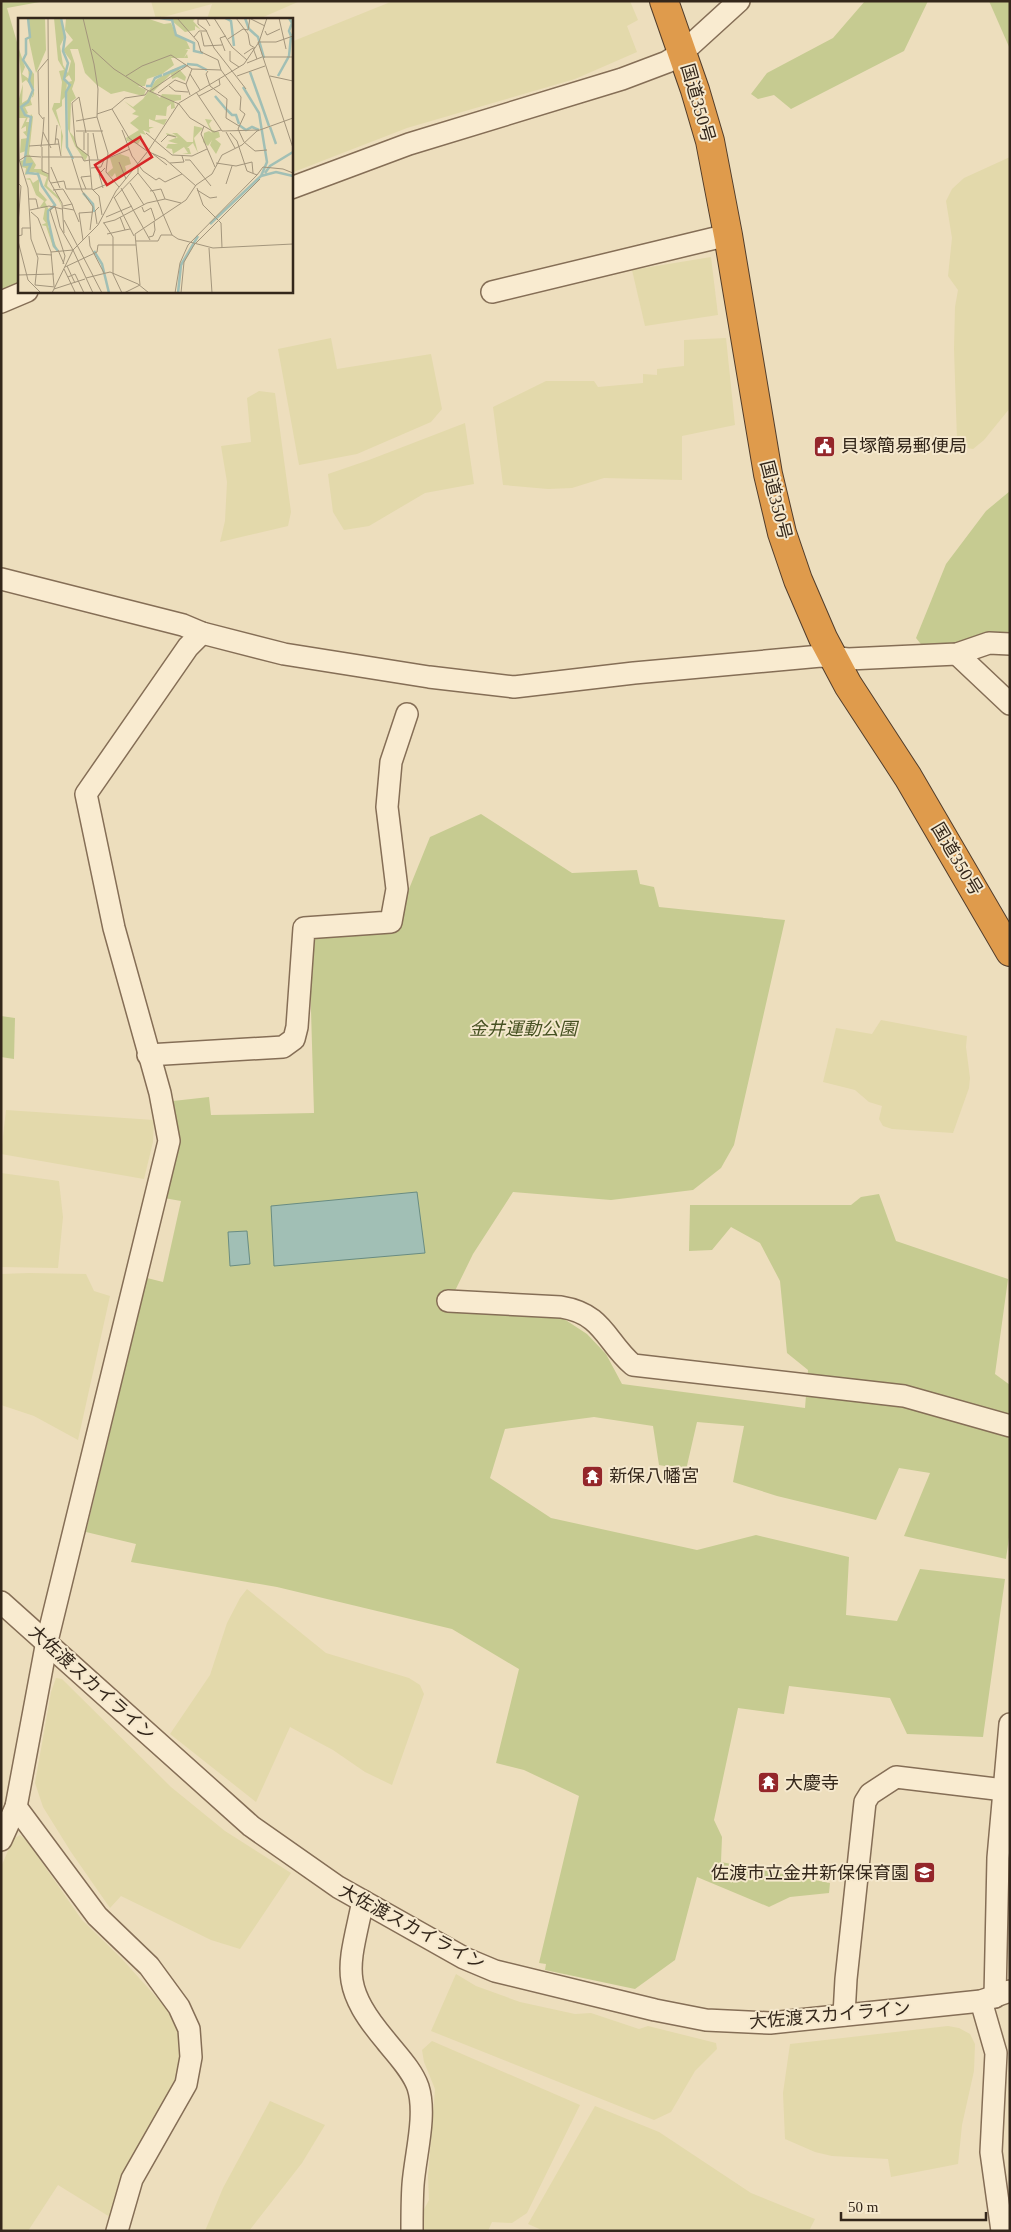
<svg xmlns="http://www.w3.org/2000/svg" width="1011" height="2232" viewBox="0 0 1011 2232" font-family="'Times New Roman','Noto Sans JP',serif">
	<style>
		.farmland { fill: #e3d9ab }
		.green { fill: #c6cb91 }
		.water { fill: #a1bfb5; stroke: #698c82 }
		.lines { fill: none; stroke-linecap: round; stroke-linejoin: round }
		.minor-casing { stroke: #856e56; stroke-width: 24 }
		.highway-casing { stroke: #523d2b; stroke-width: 30 }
		.minor { stroke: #f9ebd0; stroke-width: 21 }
		.highway { stroke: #df9b4c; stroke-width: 28 }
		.labels { text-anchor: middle; stroke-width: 4; stroke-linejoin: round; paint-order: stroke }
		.street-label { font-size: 18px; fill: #34271b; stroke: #f5e8cd }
		.poi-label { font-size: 18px; fill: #34271b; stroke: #f5e8cd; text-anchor: start }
		.park-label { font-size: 18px; font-style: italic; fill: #465122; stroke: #f5e8cd }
		.inset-river { fill: none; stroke: #a1bfb5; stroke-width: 2.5 }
		.inset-road { fill: none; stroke: #a3957c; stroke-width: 1 }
		.view { fill: #d62828; fill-opacity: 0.15; stroke: #d62828; stroke-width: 2.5 }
		.inset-edge { fill: none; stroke: #34271b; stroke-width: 2.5 }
	</style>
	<rect width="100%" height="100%" fill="#eddebd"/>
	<g class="farmland">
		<path d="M151 1H300L259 19H207L212 4 156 19Z"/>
		<path d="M393 1H630L638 20 627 26 637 52 575 79 407 128 291 173V42Z"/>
		<path d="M1010 157V408L984 440 973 449 961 447 957 440 954 349 955 307 958 290 948 276 952 238 946 201 952 189 964 178Z"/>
		<path d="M711 257 718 315 645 326 632 270Z"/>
		<path d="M331 338 337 369 431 354 442 409 431 422 357 454 299 465 278 349Z"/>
		<path d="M726 338 735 425 682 436V480L604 478 572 488 548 489 503 485 493 407 546 381H594L598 387 643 383V374L657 375V369L684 366V340Z"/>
		<path d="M259 391 275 393 291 512 288 526 220 542 225 521 227 482 221 446 251 442 247 398Z"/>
		<path d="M465 423 474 484 425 493 369 526 344 530 333 512 328 474 369 460Z"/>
		<path d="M881 1020 967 1036 966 1047 970 1078 969 1088 953 1133 892 1129 883 1126 879 1119 882 1106 869 1102 855 1090 823 1082 836 1028 872 1034Z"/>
		<path d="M6 1110 154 1120 153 1142 144 1179 1 1154Z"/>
		<path d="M1 1173 59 1181 63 1217 58 1268 1 1267Z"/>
		<path d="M29 1273 86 1274 94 1291 110 1296 78 1440 34 1416 1 1405V1274Z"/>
		<path d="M247 1589 326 1653 409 1678 420 1685 424 1694 392 1785 365 1772 333 1750 290 1727 256 1802 170 1734 210 1675 227 1623 240 1598Z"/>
		<path d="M56 1678 62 1679 171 1787 225 1831 291 1873 240 1949 211 1940 121 1896 110 1908 71 1852 43 1807 35 1783 51 1692Z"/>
		<path d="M20 1835 27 1841 82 1920 122 1959 166 2008 178 2030 179 2059 175 2085 119 2181 110 2217 58 2185 28 2231H1V1867L13 1839Z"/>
		<path d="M456 1974 476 1986 520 2002 575 2014 591 2013 639 2029 648 2026 716 2043 717 2049 695 2071 671 2112 654 2120 431 2031Z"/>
		<path d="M948 2026 959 2028 970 2034 975 2044 974 2071 962 2125 958 2164 891 2177 888 2159 832 2156 815 2152 785 2139 783 2093 790 2044Z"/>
		<path d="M432 2041 580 2105 527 2213 512 2223 492 2222 488 2231H421L422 2213 429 2200 428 2176 435 2089 424 2062 422 2050Z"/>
		<path d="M270 2101 325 2125 302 2163 249 2231H205L223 2188Z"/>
		<path d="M595 2106 659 2132 751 2193 815 2219 809 2231H544L528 2224Z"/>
	</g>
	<g class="green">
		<path d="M1 1H45L7 8 19 49V285L1 292Z"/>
		<path d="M865 1H928L904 51 791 109 774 95 758 99 751 94 767 73 833 38Z"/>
		<path d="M989 1H1010V49Z"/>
		<path d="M1010 491V635L984 633 956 644 924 648 916 638 946 564 986 511Z"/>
		<path d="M481 814 572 873 637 870 640 884 654 887 659 907 785 920 734 1145 721 1168 693 1190 611 1200 513 1192 473 1254 451 1299 561 1317 587 1334 606 1354 622 1384 805 1408 808 1370 787 1353 780 1281 760 1243 731 1227 712 1250 689 1251 690 1205H851L861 1197 879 1194 896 1241 1008 1279 995 1374 1010 1385V1530L1006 1559 904 1536 930 1473 899 1468 876 1520 777 1496 733 1482 744 1426 697 1422 686 1470 659 1465 653 1426 594 1417 505 1429 490 1478 551 1518 697 1550 756 1535 849 1557 846 1615 897 1621 920 1569 1005 1579 983 1737 907 1734 890 1698 789 1686 784 1714 738 1708 714 1820 722 1837 721 1862 830 1883 829 1893 790 1897 769 1907 697 1877 675 1960 635 1989 545 1970 546 1964 539 1963 579 1796 524 1770 496 1763 519 1669 452 1629 277 1587 131 1562 136 1544 86 1532 147 1278 163 1282 181 1201 164 1198 177 1140 173 1101 209 1097 211 1115 314 1113 309 942 316 934 392 931 430 837Z"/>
		<path d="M1 1016 15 1018 14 1059 1 1057Z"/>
	</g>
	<g class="water">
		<path d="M417 1192 425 1253 274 1266 271 1206Z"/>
		<path d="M247 1231 250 1264 230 1266 228 1232Z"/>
	</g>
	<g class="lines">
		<defs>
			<g id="minor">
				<path d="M291 188 409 144 622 79 667 62 683 52 739 1"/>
				<path d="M492 292 728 235"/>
				<path d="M1 302 27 291"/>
				<path d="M1 579 183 625 202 633 284 654 429 677 514 687 634 673 821 656 848 659 957 654 989 643 1010 644"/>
				<path d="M957 654 1010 704"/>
				<path d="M148 1055 283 1047 294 1039 297 1027 304 928 391 922 397 889 387 807 391 762 407 714"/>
				<path d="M448 1301 561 1307C604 1314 605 1341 633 1365L904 1396 1010 1426"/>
				<path d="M1 1602 251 1826 338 1887 464 1958 495 1971 655 2010 706 2020 770 2023 981 2001 1010 1991"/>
				<path d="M16 1807 97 1916 149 1966 179 2007 189 2029 191 2057 186 2084 132 2179 117 2231"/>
				<path d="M1 1840 16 1807 47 1641 169 1141 160 1093 114 928 86 794 188 647 202 633"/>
				<path d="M363 1901C349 1968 338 1984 386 2041 397 2055 412 2070 418 2087 427 2115 415 2156 413 2185 412 2200 412 2216 412 2231"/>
				<path d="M995 1997 998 1858 1010 1724"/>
				<path d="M981 2001 996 2053 991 2152 1002 2231"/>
				<path d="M844 2015 846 1979 865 1802 870 1794 896 1777 1004 1790"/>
			</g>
			<path id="highway" d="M664 1 695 90 710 141 728 235 768 474 782 533 798 580 823 638 848 685 908 777 1010 952"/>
		</defs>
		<use href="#minor" class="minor-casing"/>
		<use href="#highway" class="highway-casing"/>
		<use href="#minor" class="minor"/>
		<use href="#highway" class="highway"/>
	</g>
	<defs>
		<symbol id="civic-square" viewBox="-11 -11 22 22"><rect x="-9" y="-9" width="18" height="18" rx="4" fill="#94262a" stroke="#f5e8cd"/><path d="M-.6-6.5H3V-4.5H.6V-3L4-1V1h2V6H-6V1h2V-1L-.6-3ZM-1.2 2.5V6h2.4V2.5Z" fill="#fff"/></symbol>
		<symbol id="temple-square" viewBox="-11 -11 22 22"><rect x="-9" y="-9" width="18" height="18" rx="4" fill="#94262a" stroke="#f5e8cd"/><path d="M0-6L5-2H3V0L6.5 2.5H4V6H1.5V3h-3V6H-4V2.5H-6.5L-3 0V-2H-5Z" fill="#fff"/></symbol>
		<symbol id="school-square" viewBox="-11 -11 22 22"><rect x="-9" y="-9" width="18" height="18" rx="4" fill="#94262a" stroke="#f5e8cd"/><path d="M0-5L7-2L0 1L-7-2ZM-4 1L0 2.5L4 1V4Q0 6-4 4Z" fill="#fff"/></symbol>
	</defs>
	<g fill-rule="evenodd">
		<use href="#civic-square" x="812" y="434" width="25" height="25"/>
		<use href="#temple-square" x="580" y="1464" width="25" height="25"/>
		<use href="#temple-square" x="756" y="1770" width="25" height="25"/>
		<use href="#school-square" x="912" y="1860" width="25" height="25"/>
	</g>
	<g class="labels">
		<g class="street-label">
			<text transform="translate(698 103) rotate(74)" y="6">国道350号</text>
			<text transform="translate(776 500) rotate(76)" y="6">国道350号</text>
			<text transform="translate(957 859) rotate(59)" y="6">国道350号</text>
			<text transform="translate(92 1683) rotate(42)" y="6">大佐渡スカイライン</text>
			<text transform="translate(412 1927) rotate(28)" y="6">大佐渡スカイライン</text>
			<text transform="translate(830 2015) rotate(-5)" y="6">大佐渡スカイライン</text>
		</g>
		<g class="poi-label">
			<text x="841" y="452">貝塚簡易郵便局</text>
			<text x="609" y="1482">新保八幡宮</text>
			<text x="785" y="1789">大慶寺</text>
			<text x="909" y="1879" text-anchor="end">佐渡市立金井新保保育園</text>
		</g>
		<g class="park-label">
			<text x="523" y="1035">金井運動公園</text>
		</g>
	</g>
	<g transform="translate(18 18)">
		<rect width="275" height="275" fill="#eddebd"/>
		<path d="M11 0H27L28 32 18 55 11 22ZM36 0H42L47 18 42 28 45 47 50 55 53 43 45 32 55 22 47 12 48 0H128L146 6 153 5 158 17 168 22 172 31H167L170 32 166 40 169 36 170 40H153L156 47 144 56 129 61 127 68H120L128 72 126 77H121L106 73 93 76 79 67 67 55 60 31H52L57 46V62L54 71 58 80 53 84 52 114 57 120 58 127 70 137 67 143 57 128 50 111 49 74 50 64 54 63 51 57 46 61 49 64 48 78 44 82V88L38 92 45 118 43 137V111L34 91 36 85H42L44 64 41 53 46 52 40 42ZM142 0H178L175 3 183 12 177 8V12L167 14 153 2ZM0 28 7 49 4 56 11 61 10 49 16 56V76L15 79 12 80 14 87 7 89 10 95 7 97 10 99 8 104H11L13 96 15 99 11 136 18 147 16 151H23L31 157 29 168 41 179 44 189 40 181 26 168 29 159 17 154 7 157 8 150 3 149 2 143 6 142 8 133 2 135 3 121 10 120 5 114 8 113V108L3 111 8 100H1L0 84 5 66 4 85 14 79 16 71 8 62 4 65ZM168 47 161 51 168 59 167 63 159 59 154 61 153 56 135 74 142 80 144 76 163 77V82L156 83 157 90 153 91V86L149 89 148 98 138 97 137 102 149 101 146 107 131 101V109H136L131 111 132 115 125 112 128 117 122 115 124 119 120 126 109 123 108 120 121 112 112 105 121 98 114 96 118 93 106 83 115 89 125 81 138 62 153 52ZM187 101 194 102 191 106 194 112 201 114 202 119 197 121 203 126 198 136 192 127 194 122 190 128 185 124 186 115 191 113 194 115ZM176 108 185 110 176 120 180 135 175 125 169 130H171L173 136H164L170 135 166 129 155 136 154 131 148 130 150 126H160L150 123 160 119 149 117 148 115 159 118 165 122 154 115H159L169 124H175ZM102 136 111 139 113 146 107 148 109 155 99 161 97 155 94 159 89 155 95 150 92 140ZM12 160 15 165 21 161V173L29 182 27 184 31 192 30 208 40 233 35 229 28 208 23 207 28 205 25 201 27 190 22 189 26 183 18 177 12 162 7 161Z" fill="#c6cb91"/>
		<path class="inset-river" d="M10 0 12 19 8 21V36L5 42 13 54 11 63 15 72 10 84 3 89 7 97 13 99 6 147 13 146 9 155 20 156 24 168 37 187 30 193V201L36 228 40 233M43 0 47 19 45 33 50 45 46 61 52 67 48 74 49 129 55 141M142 0 154 2 158 17 176 25V33L185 35M207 0 213 3 216 28M227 0 231 11 240 19 246 40M271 0 274 5 271 13 273 18M169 46 179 47 189 52M232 54 251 108M145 57 168 47M260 58 271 38 273 18M128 68H133L137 60 144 57M225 69 241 95 249 144 243 158M197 78 207 90M207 90 214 97H218L221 106M221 107 228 112 234 109 241 112M252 109 258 126M247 155 252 148 275 134M65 175 75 186 76 194M192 206 243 158 258 154 275 158M76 233 84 246 91 275M160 275 163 247 180 218"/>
		<path class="inset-road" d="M30 0 31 162 44 185 46 215M65 0 76 46 80 71 79 99 90 135 88 154 101 169M159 0 180 24 183 34 200 42 203 52 223 79 222 92 227 96 220 111 226 124M180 0V6L188 12 196 30 228 71M196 0 214 29 229 42M218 0 230 16 232 27 237 30M261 0 268 31M180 1H188L192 8M233 1 247 8M247 13 249 17 262 11M183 14 186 28 204 27M275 18 258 24H240L275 130M176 19 181 13H189M210 21 225 11 230 12 232 0M74 31 96 51 129 72 161 86 172 100 196 114 203 112M207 33 202 20 208 18M212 33V43L221 49M226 36 235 30 239 41M245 39H275M229 45 244 39M190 53 188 56 192 68 209 81 208 100M172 56 182 72M108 58 124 48 153 37 174 51 203 52M219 58 247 48M252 58 275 63M0 68V84M151 68 157 73 170 74M132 73 170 47M178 74 204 113 241 112M140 75 157 62 168 66M172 77 168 66 174 51M181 78 202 67 201 61M0 91 1 141 10 170 13 221 20 240 17 267M94 91 111 120 129 133 147 141 178 168M79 96 94 91 107 80 127 77 130 73M26 99 25 114 33 130M208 100 221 108M25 101 21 96 20 53 30 41M58 103 79 99M186 108 183 116 197 149M104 112 114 138 125 153 138 162 141 160 147 164 164 156M58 113H85M208 114 217 130M68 115 61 79 54 85 57 122 59 129 71 138 74 171M75 115 80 142M128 115 154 137 174 138 189 131M212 115 219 123 229 153 239 157M37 121H40L43 138M143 124 150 117 158 119M226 124 237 133 249 132M37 126 39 107M11 128 41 126M23 129 25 114M24 129V153L31 156M66 132V114M135 136 149 147M70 137V115M24 139H64L66 143 72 142M54 141 64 173 75 189 72 212M2 142 8 138 23 139M72 142H86L112 131M167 142H172L193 168M101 144 108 161M152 145 166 144 164 138M198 145 218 148 234 144 235 155M120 148V155L136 175 154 217 160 221 195 230 275 226M33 149 42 170M73 150 83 149 86 142M239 157 245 149 265 151 275 155M0 165 3 168 0 206M33 165 46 163 48 171H74L81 178 84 197M112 165 126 187M208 166 214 148M85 170 81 156 87 150M103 170 132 222M179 170 185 187 203 205 204 230M68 171 63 159 73 158M35 172 45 171 54 186M75 172 94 164M179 172 192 180 199 179M132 173 143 171 147 181 163 185M96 179 116 218M96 180 120 155M11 181H18L20 190M37 188 32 192 47 238 45 246M45 188 54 186 56 192M124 189 126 194 133 190 137 202M45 190 56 192 61 204M12 192 31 188 44 191M13 194 20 200 33 234 36 268M88 199 114 188M102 199 107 212 112 211M46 202 84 275M85 205 97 202 129 185 147 181M86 205 95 219V256L104 275M79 206 77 193 81 189M89 216 107 212M0 218 4 217V210H13M71 218 72 228 86 255M131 219 135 218 137 212 136 203M65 222 61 195 75 194M0 223 10 262 23 275M118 223H140L143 217H154M191 230 194 275M40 232 46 246M33 234 55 232 42 209 37 188M19 236 34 237M49 248 57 265M47 249 79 234 80 227H118M46 251 57 274M0 257 36 256M50 259 57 256 66 275M68 260 92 254 120 266 131 275M17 267 37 269M122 267 117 216 168 182 178 167 194 156 204 137 224 127 239 113 275 100M36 271 67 261M34 275 55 232M75 275 55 232 80 207 98 173 130 133 161 85 226 46 241 24 249 0M106 275 122 267M157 275 162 245 170 227 239 157M163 275 166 244 176 227 242 161"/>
		<path class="view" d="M122 119 134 139 89 167 77 147Z"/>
		<rect width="275" height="275" class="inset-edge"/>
	</g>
	<rect width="1011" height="2232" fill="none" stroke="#34271b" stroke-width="5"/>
	<path d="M841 2212v8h145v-8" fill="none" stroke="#34271b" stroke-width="2.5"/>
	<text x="848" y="2212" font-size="15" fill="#34271b" stroke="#f5e8cd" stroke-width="4" paint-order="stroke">50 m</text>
</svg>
